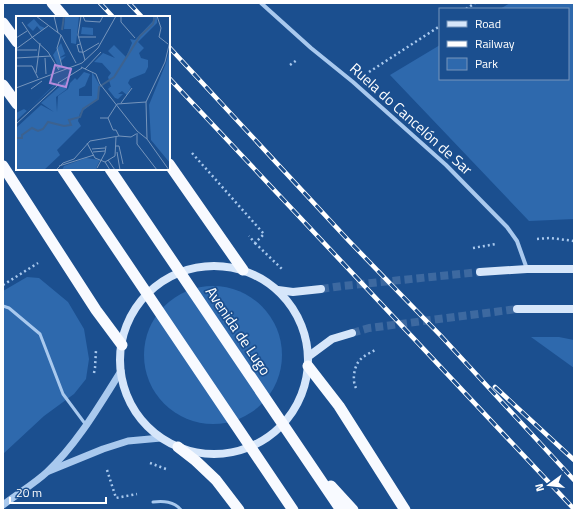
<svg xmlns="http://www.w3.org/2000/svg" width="577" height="513" viewBox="0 0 577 513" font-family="'Titillium Web',sans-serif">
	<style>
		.green { fill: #2e69ad }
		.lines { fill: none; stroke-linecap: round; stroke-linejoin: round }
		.secondary-tunnel { stroke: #3d69a0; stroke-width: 8; stroke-dasharray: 8 4; stroke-linecap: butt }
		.path { stroke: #a9c9ee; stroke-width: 2.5; stroke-dasharray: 2 3; stroke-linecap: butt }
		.service { stroke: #a9c9ee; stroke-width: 3 }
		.minor { stroke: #a9c9ee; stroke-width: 4 }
		.tertiary { stroke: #a9c9ee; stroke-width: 7 }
		.secondary { stroke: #d6e6fa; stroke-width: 8 }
		.trunk { stroke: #f8faff; stroke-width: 11 }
		.rail-casing { stroke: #fff; stroke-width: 4.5 }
		.rail { stroke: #1b4f8f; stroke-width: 3; stroke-dasharray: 9; stroke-linecap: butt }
		.labels { text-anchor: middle; stroke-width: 3.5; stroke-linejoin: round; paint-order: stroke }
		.street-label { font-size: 15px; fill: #fff; stroke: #1b4f8f }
		.inset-river { fill: none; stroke: #3c6290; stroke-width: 2 }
		.inset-road { fill: none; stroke: #7695bc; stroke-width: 1 }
		.view { fill: #b68bdc; fill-opacity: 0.15; stroke: #b68bdc; stroke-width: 2 }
		.inset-edge { fill: none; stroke: #fff; stroke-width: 2 }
	</style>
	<rect width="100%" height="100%" fill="#1b4f8f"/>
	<g class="green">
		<path d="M510 3H574V219L529 221 390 75 440 45V79H568V9H500Z"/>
		<path d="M27 277 39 278 68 302 84 329 89 359 86 379 74 394 44 416 3 454V291Z"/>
		<circle cx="213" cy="355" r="69"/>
		<path d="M531 337H559L574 340V368Z"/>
	</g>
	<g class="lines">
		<g class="secondary-tunnel">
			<path d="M321 289 342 286 480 272"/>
			<path d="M352 333 369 328 517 309"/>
		</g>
		<g class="path">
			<path d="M466 9 475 3"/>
			<path d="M290 65 297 60"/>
			<path d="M369 72 440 26"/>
			<path d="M192 153 264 234 255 243 249 236"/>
			<path d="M537 239 550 238 574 241"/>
			<path d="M255 243 282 269"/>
			<path d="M473 248 496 244"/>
			<path d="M3 285 38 263"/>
			<path d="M94 373 95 368 96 350"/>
			<path d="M356 388C352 381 354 367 359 361 363 356 370 353 375 350"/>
			<path d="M150 463 166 469"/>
			<path d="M107 470 116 498 137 494"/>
		</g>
		<g class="service">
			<path d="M3 306 9 308 40 334 63 394 86 425"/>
			<path d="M153 502C163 501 174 501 181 510"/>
		</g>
		<path class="minor" d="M261 3 311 48 353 82 446 165 507 227 517 241 527 269"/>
		<g class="tertiary">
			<path d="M49 471 103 449 128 441 161 438"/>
			<path d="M3 505C17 494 34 484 47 472 77 444 99 406 121 371"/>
		</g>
		<g class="secondary">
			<circle cx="214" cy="360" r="94"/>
			<path d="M480 272 527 269H574"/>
			<path d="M278 290 293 292 321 289"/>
			<path d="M517 309H574"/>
			<path d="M309 356 332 339 352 333"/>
		</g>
		<g class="trunk">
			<path d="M52 3 64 17"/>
			<path d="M3 23 17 42"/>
			<path d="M3 85 17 104"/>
			<path d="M169 164 243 270"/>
			<path d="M3 166 96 310 122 345"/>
			<path d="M63 169 293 510"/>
			<path d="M110 169 341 510"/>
			<path d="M308 366 339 406 405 510"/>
			<path d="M178 447 196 461 216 480 239 510"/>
			<path d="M331 486 353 510"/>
		</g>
		<defs>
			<g id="rail">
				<path d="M100 3 113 17"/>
				<path d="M129 3 142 17"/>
				<path d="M169 47 349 241 441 336 574 480"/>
				<path d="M169 78 574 509"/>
				<path d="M495 387 574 460"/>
			</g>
		</defs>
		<use href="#rail" class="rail-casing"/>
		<use href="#rail" class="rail"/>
	</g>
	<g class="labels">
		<g class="street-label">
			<text transform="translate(411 119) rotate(42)" y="5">Ruela do Cancelón de Sar</text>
			<text transform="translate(238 331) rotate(56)" y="5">Avenida de Lugo</text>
		</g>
	</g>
	<g transform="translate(16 16)">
		<rect width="154" height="154" fill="#1b4f8f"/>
		<path d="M49 0H63L60 28 55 27V13H48ZM137 0H141V7L122 26 128 32 123 37 125 42 132 44V51L129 57 114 63 112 67 115 71 111 79 106 75 102 78H107L102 83 99 82 92 73 94 71 90 70 95 71 92 61 95 57 86 47 78 46 87 37 99 42 92 35 98 29 110 41 116 27 114 23 119 24 137 5ZM18 3 24 10 29 12 25 15 21 10 17 15 11 9ZM66 11 77 12V19L65 18ZM45 27 49 38 43 42 50 40 45 45 46 52 43 53 37 39ZM154 32V147L135 124 133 89 150 47ZM68 56 74 58 69 70 63 73V80H76V56L84 70 82 83 64 97 62 105 65 110 41 134 44 139 28 154H0V112L25 89 38 96 25 87 50 65 51 73 40 81 41 96 42 80 52 73 54 67 59 62 61 64ZM40 67 38 70 1 104 0 97 8 93 11 95ZM70 142 84 144 80 152 83 154H46L48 150Z" fill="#2e69ad"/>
		<path class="inset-river" d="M46 14 48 0M0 122H6V119L16 112 22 115 27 113 32 106 48 110 55 109 53 104 64 101 67 93 82 83 83 71 98 61 124 20 137 8 139 0"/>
		<path class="inset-road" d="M20 0 45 19 60 47M38 0 42 17M65 0 62 19 69 44M67 0 69 5 84 6 87 0M105 0V6L119 22M141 0 145 12 143 21 152 28M6 6 16 21 32 36 43 54M63 21H80M0 22 11 15M64 28 61 29 63 36H66M0 33 32 10M0 34H21M66 37 83 27M0 42 35 40M29 42 30 58M0 50H16L22 62M65 51 80 58 84 68 121 115 131 123 153 154M41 52 46 50 41 32 45 19M69 53 85 36M20 57 24 27M42 67 66 52M0 72 66 47 82 32 100 0M15 73 26 65M130 86 131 123M105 87 116 72M84 102H92L101 88 130 86 149 46 154 25M92 102 97 114H100L103 120M0 108 41 70 43 66M121 117V128L141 154M71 127 79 142 89 146 94 154M100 130H103L107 148M76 133 89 132M77 136 89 135M101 136 104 154M92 144 99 154M89 146 99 140 100 121M43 150 78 139M81 152 89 137 90 130M40 154 47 147 58 143 74 125 103 120 115 121 120 118"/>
		<path class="view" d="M39 49 55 53 50 71 34 67Z"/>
		<rect width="154" height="154" class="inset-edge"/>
	</g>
	<rect width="577" height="513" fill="none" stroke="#ffffff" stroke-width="8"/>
	<rect x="439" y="8" width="130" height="72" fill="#1b4f8f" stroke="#7695bc"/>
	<rect x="447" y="21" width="20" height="6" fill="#d6e6fa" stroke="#7695bc"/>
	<text x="475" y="28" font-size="12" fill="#ffffff">Road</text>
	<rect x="447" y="41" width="20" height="6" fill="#ffffff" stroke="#7695bc"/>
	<text x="475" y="48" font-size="12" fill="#ffffff">Railway</text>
	<rect x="447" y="58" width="20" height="12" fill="#2e69ad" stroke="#7695bc"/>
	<text x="475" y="68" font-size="12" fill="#ffffff">Park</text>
	<g transform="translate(549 485) rotate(255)" stroke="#1b4f8f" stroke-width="3" paint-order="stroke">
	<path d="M0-3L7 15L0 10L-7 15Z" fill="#ffffff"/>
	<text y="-6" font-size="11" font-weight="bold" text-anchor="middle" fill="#ffffff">N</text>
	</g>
	<path d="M10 497v6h96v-6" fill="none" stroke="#ffffff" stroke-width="2"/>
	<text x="16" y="497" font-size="12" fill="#ffffff" stroke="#1b4f8f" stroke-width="3" paint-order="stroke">20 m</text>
</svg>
